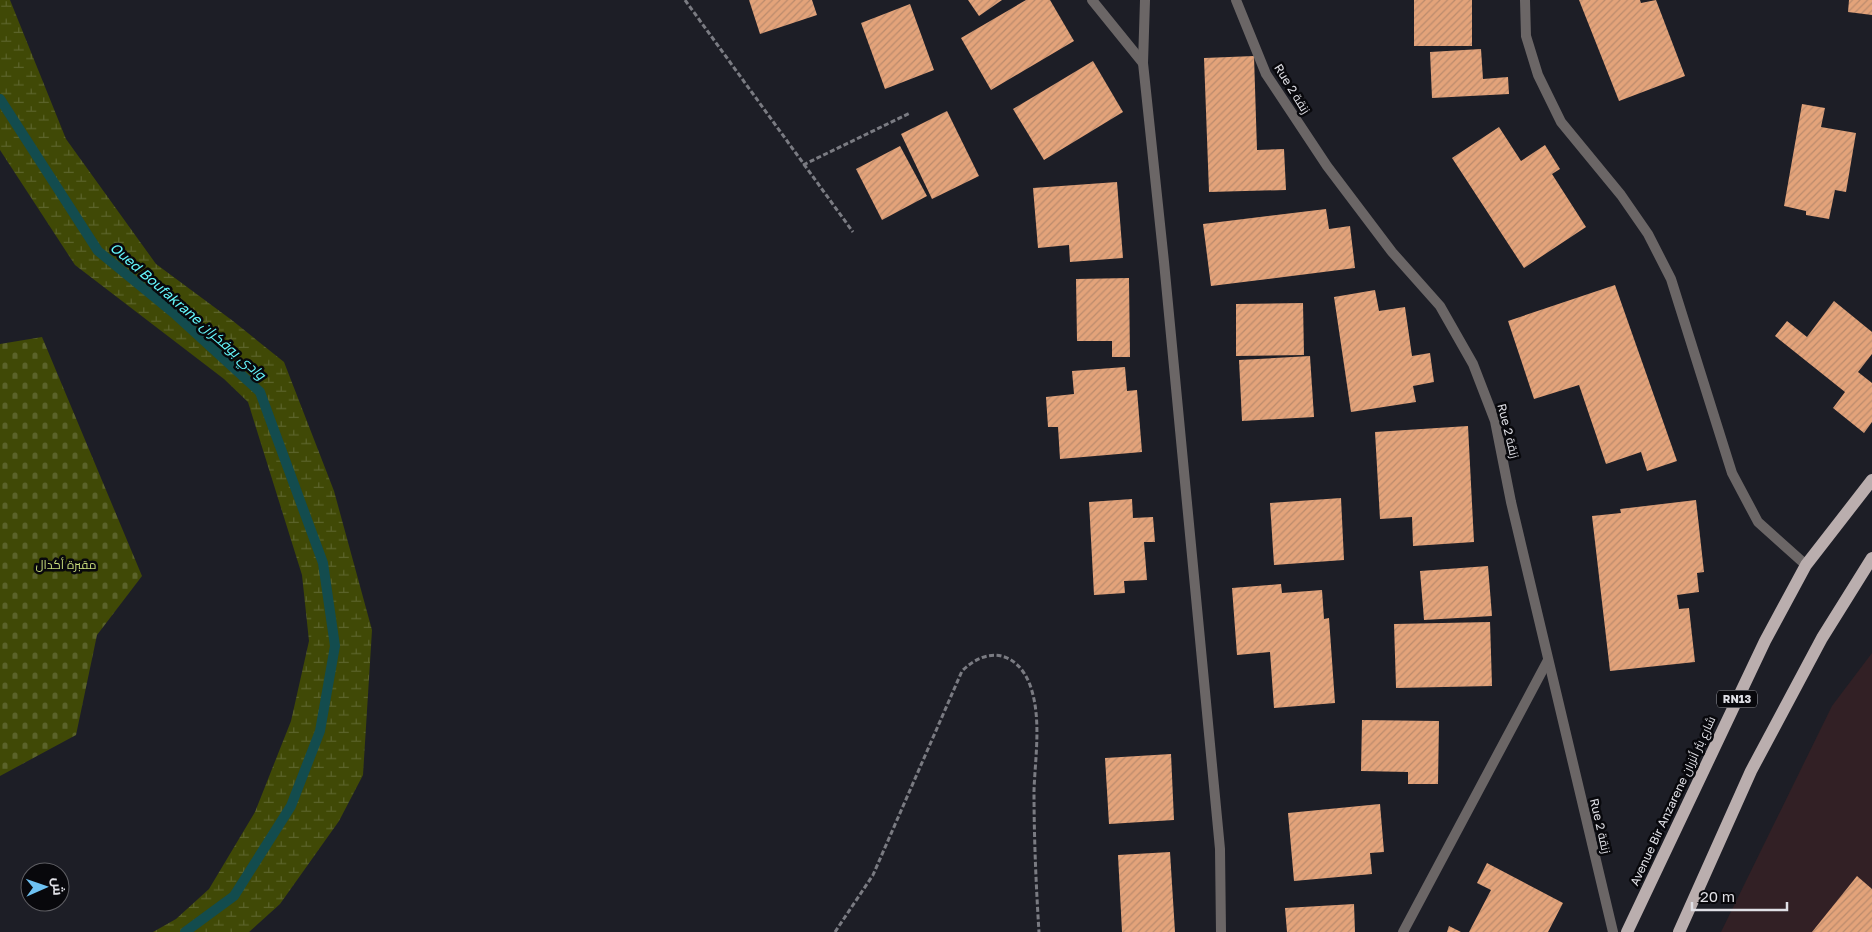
<svg xmlns="http://www.w3.org/2000/svg" width="1872" height="932" viewBox="0 0 1872 932" font-family="'Golos Text',Cairo,sans-serif">
	<style>
		.education { fill: #322025 }
		.wetland { fill: url(#wetland-marsh) }
		.cemetery { fill: url(#cemetery-stones) }
		.lines { fill: none; stroke-linecap: round; stroke-linejoin: round }
		.stream { stroke: #134c4e; stroke-width: 10 }
		.building { fill: url(#building-hatch) }
		.path { stroke: #7a7b82; stroke-width: 3; stroke-dasharray: 5 2.5; stroke-linecap: butt }
		.street { stroke: #6b6666; stroke-width: 10 }
		.primary { stroke: #baaeae; stroke-width: 12 }
		.labels { text-anchor: middle; stroke-width: 5; stroke-linejoin: round; paint-order: stroke }
		.shield { fill: #08080c; stroke: #9f9fa5; stroke-width: 1 }
		.shield-label { font-size: 11px; font-weight: bold; fill: #e0e0e6 }
		.street-label { font-size: 12px; fill: #e0e0e6; stroke: #08080c }
		.park-label { font-size: 12px; fill: #cadd7c; stroke: #08080c }
		.water-label { font-size: 14px; font-style: italic; fill: #65f8fd; stroke: #08080c }
	</style>
	<defs>
		<pattern id="wetland-marsh" width="20" height="14" patternUnits="userSpaceOnUse" patternTransform="scale(1.25)"><rect width="20" height="14" fill="#404906"/><path d="M1 5h8M5 5V1M11 12h8M15 12V8" fill="none" stroke="#5b632a"/></pattern>
		<pattern id="cemetery-stones" width="16" height="16" patternUnits="userSpaceOnUse" patternTransform="scale(1.25)"><rect width="16" height="16" fill="#404906"/><path d="M2 7V4a2 2 0 0 1 4 0v3zM10 15v-3a2 2 0 0 1 4 0v3z" fill="#5b632a"/></pattern>
		<pattern id="building-hatch" width="6" height="6" patternUnits="userSpaceOnUse" patternTransform="scale(1.25)"><rect width="6" height="6" fill="#e3a37a"/><path d="M-1 1l2-2M0 6l6-6M5 7l2-2" fill="none" stroke="#bb8b6d"/></pattern>
	</defs>
	<rect width="100%" height="100%" fill="#1d1e26"/>
	<path class="education" d="M1872 653V932H1721L1832 706Z"/>
	<path class="wetland" d="M0 0H10L66 139 156 264 233 321 284 362 334 491 372 630 363 775 339 821 280 904 249 932H153L176 919 209 889 255 812 291 721 309 641 302 575 248 402 224 379 75 265 0 150Z"/>
	<path class="cemetery" d="M42 337 142 576 97 635 76 735 0 776V344Z"/>
	<g class="lines">
		<path class="stream" d="M0 99 98 251 176 315 260 392 323 563 335 646 320 731 291 806 234 896 185 932"/>
	</g>
	<g class="building">
		<path d="M749 0H812L817 15 760 34Z"/>
		<path d="M968 0H1002L979 16Z"/>
		<path d="M1026 0H1050L1074 41 991 90 961 38Z"/>
		<rect x="1414" y="0" width="58" height="46"/>
		<path d="M1579 0H1640L1641 3 1656 0 1685 76 1619 101Z"/>
		<path d="M1849 0H1872V15L1848 12Z"/>
		<path d="M910 4 934 70 885 89 861 23Z"/>
		<path d="M1481 49 1483 79 1508 77 1509 94 1432 98 1430 52Z"/>
		<path d="M1254 56 1257 150 1284 149 1286 190 1209 192 1204 58Z"/>
		<path d="M1093 61 1123 112 1044 160 1013 109Z"/>
		<path d="M1802 104 1825 108 1821 127 1856 133 1846 192 1835 190 1829 219 1806 215V211L1784 206Z"/>
		<path d="M947 111 979 176 932 199 901 134Z"/>
		<path d="M1499 127 1521 161 1545 145 1560 169 1552 174 1586 227 1524 268 1452 158Z"/>
		<path d="M900 146 927 196 882 220 856 169Z"/>
		<path d="M1117 182 1123 258 1070 262 1069 245 1038 248 1033 188Z"/>
		<path d="M1326 209 1329 229 1350 226 1355 268 1211 286 1203 224Z"/>
		<path d="M1129 278 1130 357H1112V341H1077L1076 279Z"/>
		<path d="M1615 285 1677 461 1647 471 1641 452 1606 464 1579 385 1534 399 1508 321Z"/>
		<path d="M1375 290 1379 311 1405 307 1412 356 1430 353 1434 382 1413 386 1416 402 1351 412 1334 297Z"/>
		<path d="M1834 301 1872 332V354L1858 372 1872 383V422L1864 433 1833 408 1845 392 1775 336 1787 321 1807 337Z"/>
		<path d="M1303 303 1304 355 1236 356V304Z"/>
		<path d="M1310 356 1314 417 1242 421 1239 360Z"/>
		<path d="M1125 367 1127 391 1137 390 1142 452 1060 459 1058 427H1048L1046 397 1074 394 1072 371Z"/>
		<path d="M1468 426 1474 542 1413 546 1412 517 1380 519 1375 432Z"/>
		<path d="M1341 498 1344 560 1274 565 1270 503Z"/>
		<path d="M1132 499 1133 518 1153 517 1155 542H1144L1147 580 1124 581 1125 593 1094 595 1089 502Z"/>
		<path d="M1696 500 1704 572 1697 573 1699 592 1677 595 1679 609 1689 608 1695 662 1610 671 1592 516 1621 513 1620 509Z"/>
		<path d="M1488 566 1492 616 1424 620 1420 571Z"/>
		<path d="M1281 584 1282 593 1322 590 1324 619 1329 618 1335 703 1274 708 1270 652 1237 655 1232 588Z"/>
		<path d="M1490 622 1492 686 1396 688 1394 624Z"/>
		<path d="M1362 720 1439 721 1438 784H1408V772L1361 771Z"/>
		<path d="M1171 754 1174 820 1109 824 1105 758Z"/>
		<path d="M1380 804 1384 852 1370 853 1372 874 1294 881 1288 813Z"/>
		<path d="M1170 852 1175 932H1122L1118 855Z"/>
		<path d="M1487 863 1563 903 1548 932H1469L1491 890 1477 883Z"/>
		<path d="M1857 876 1872 889V932H1812Z"/>
		<path d="M1354 904 1355 932H1287L1285 908Z"/>
		<path d="M1449 926 1461 932H1447Z"/>
	</g>
	<g class="lines">
		<g class="path">
			<path d="M685 0 853 232"/>
			<path d="M803 165 910 113"/>
			<path d="M835 932 873 875 962 671C987 646 1017 651 1030 685 1042 718 1035 758 1034 791 1034 838 1036 885 1039 932"/>
		</g>
		<g class="street">
			<path d="M1092 0 1143 63"/>
			<path d="M1145 0 1143 63 1164 262 1220 849 1221 932"/>
			<path d="M1236 0 1266 74 1327 166 1392 252 1440 306 1473 364 1495 421 1511 502 1613 932"/>
			<path d="M1525 0 1526 36 1538 75 1561 122 1621 195 1648 234 1671 279 1732 473 1758 522 1806 565"/>
			<path d="M1403 932 1548 660"/>
		</g>
		<g class="primary">
			<path d="M1627 932 1765 641 1806 565 1872 480"/>
			<path d="M1679 932 1751 771 1822 638 1872 558"/>
		</g>
	</g>
	<g class="labels">
		<rect class="shield" x="1717" y="690.5" width="40" height="17" rx="4"/>
		<g class="shield-label">
			<text x="1737" y="703">RN13</text>
		</g>
		<g class="street-label">
			<text transform="translate(1292 89) rotate(58)" y="4">Rue 2 زنقة</text>
			<text transform="translate(1508 431) rotate(76)" y="4">Rue 2 زنقة</text>
			<text transform="translate(1673 801) rotate(-65)" y="4">Avenue Bir Anzarene شارع بئر أنزران</text>
			<text transform="translate(1600 826) rotate(77)" y="4">Rue 2 زنقة</text>
		</g>
		<g class="park-label">
			<text x="66" y="569">مقبرة أكدال</text>
		</g>
		<g class="water-label">
			<text transform="translate(188 311) rotate(41)" y="5">Oued Boufakrane وادي بوفكران</text>
		</g>
	</g>
	<g transform="translate(45 887) rotate(88)"><circle r="24" fill="#08080c" stroke="#5e5e63"/>
	<path d="M0-4L9 19L0 12L-9 19Z" fill="#6ec2f3"/>
	<text y="-8" font-size="14" font-weight="bold" text-anchor="middle" fill="#e0e0e6">ش</text>
	</g>
	<path d="M1692 902v8h95v-8" fill="none" stroke="#e0e0e6" stroke-width="2.5"/>
	<text x="1700" y="902" font-size="15" fill="#e0e0e6" stroke="#08080c" stroke-width="4" paint-order="stroke">20 m</text>
</svg>
